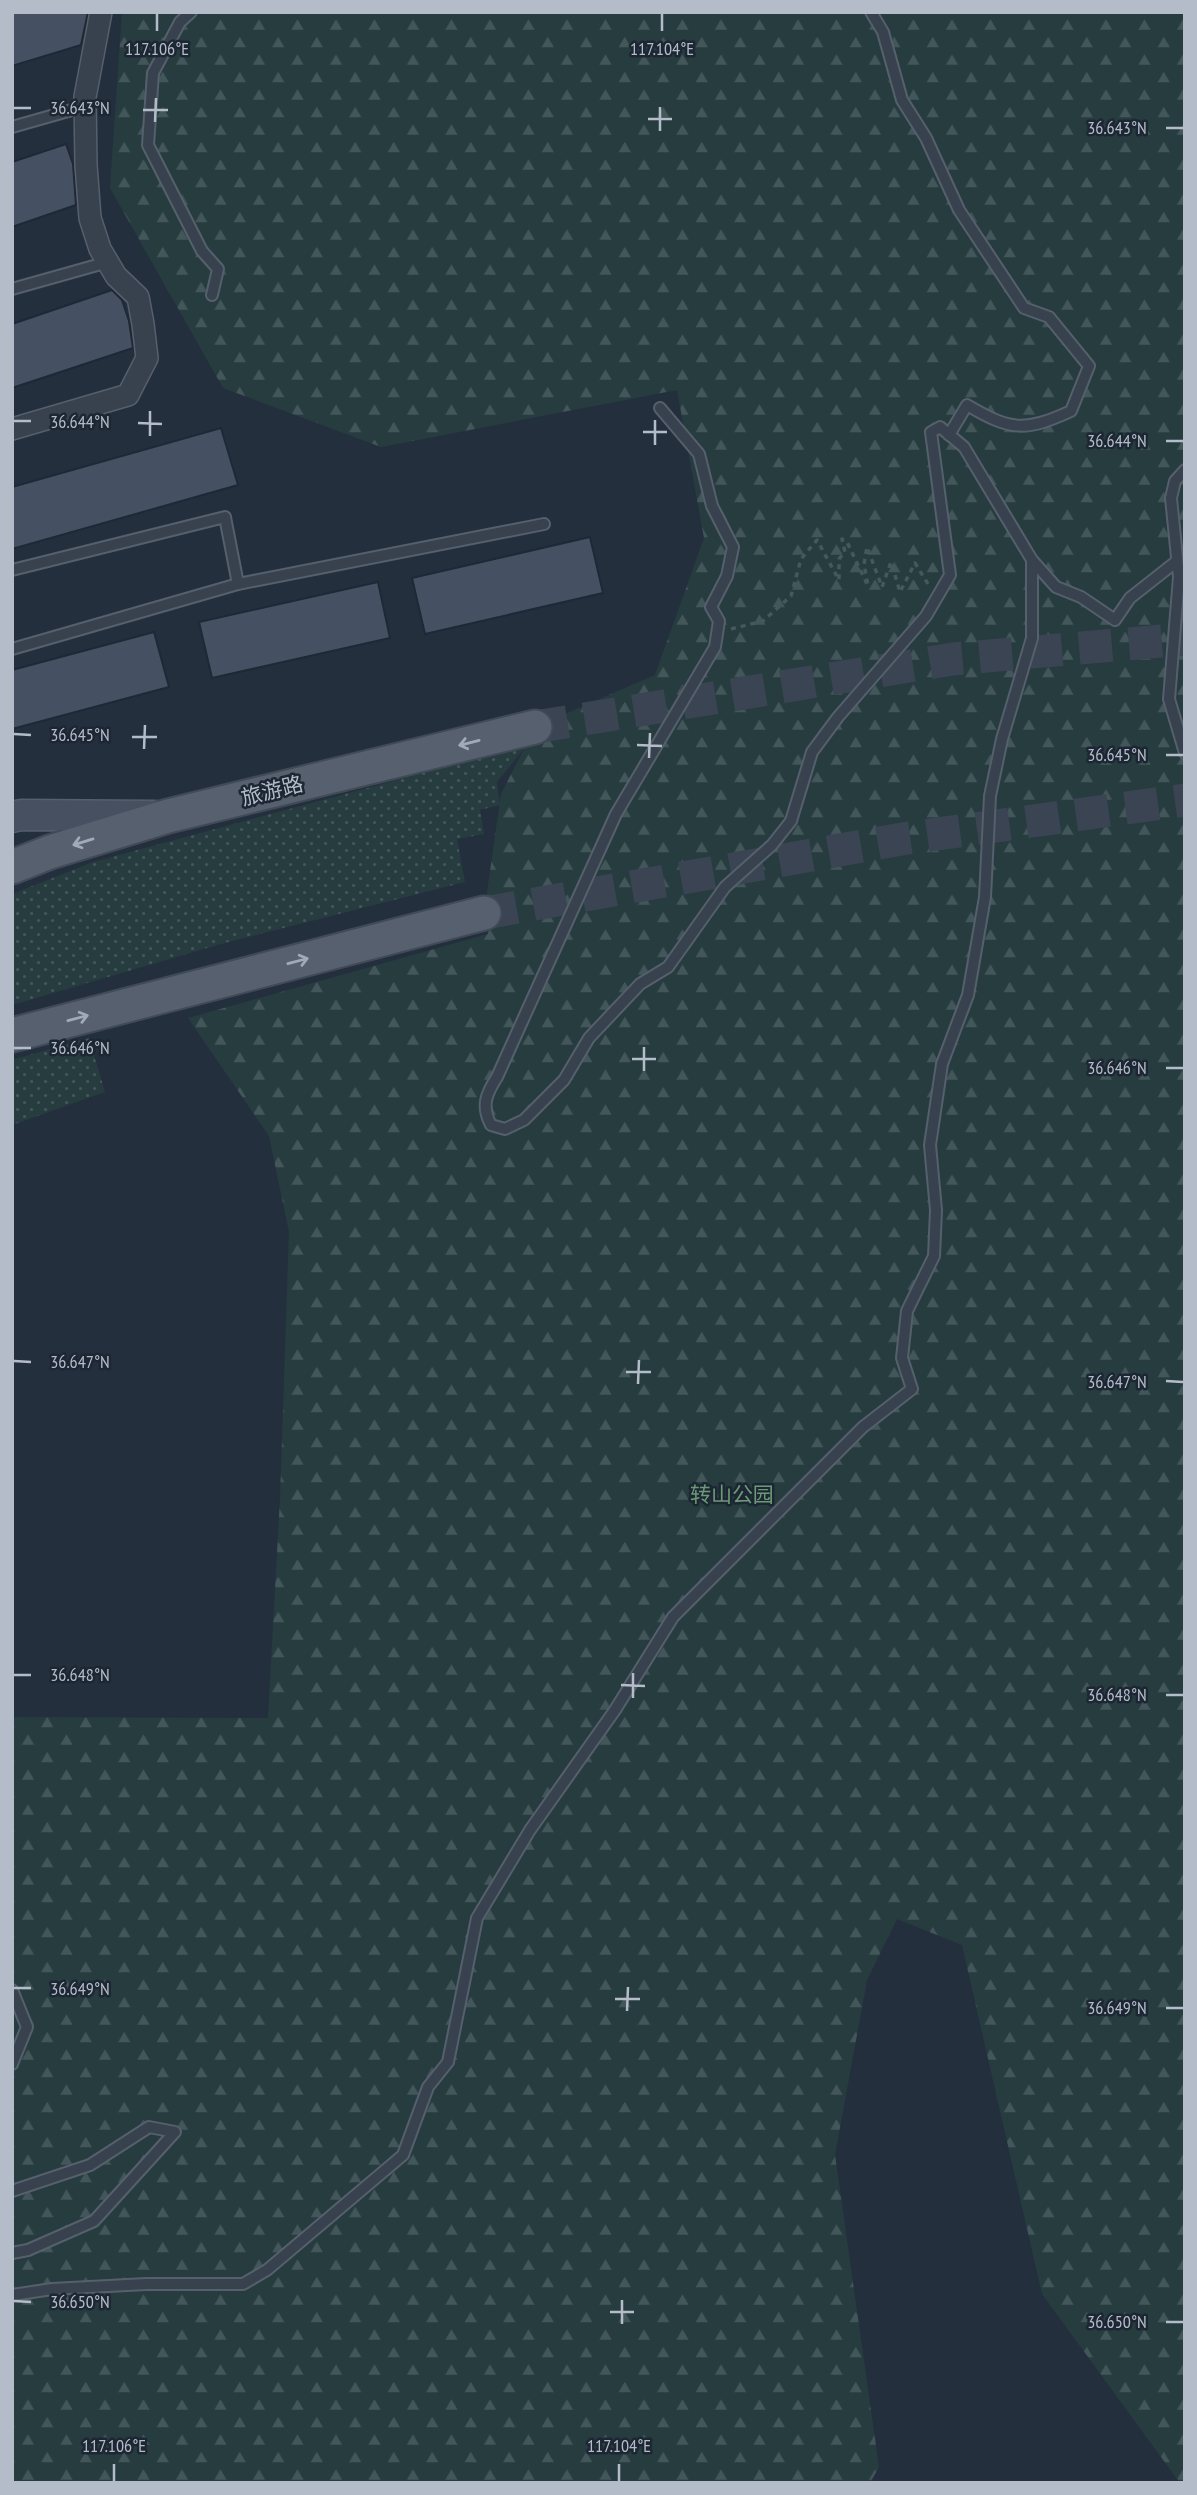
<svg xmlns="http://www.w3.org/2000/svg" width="1197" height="2495" viewBox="0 0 1197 2495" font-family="'PT Sans Narrow','Noto Sans SC',sans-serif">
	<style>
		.forest { fill: url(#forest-firs) }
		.park { fill: url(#park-dots) }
		.building { fill: #455162; stroke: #1f2835; stroke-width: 2 }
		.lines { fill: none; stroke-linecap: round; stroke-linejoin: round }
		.primary-tunnel { stroke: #3a4453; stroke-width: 33; stroke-dasharray: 33 17; stroke-linecap: butt }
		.lane-casing { stroke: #565f6c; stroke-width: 14 }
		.street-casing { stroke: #565f6c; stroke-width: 24 }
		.secondary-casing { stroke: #565f6c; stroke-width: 33 }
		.primary-casing { stroke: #414a57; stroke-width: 37 }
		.path { stroke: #44595c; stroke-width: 3.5; stroke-dasharray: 5 5; stroke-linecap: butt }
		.lane { stroke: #38414e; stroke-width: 10 }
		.street { stroke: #38414e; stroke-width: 21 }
		.secondary { stroke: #465061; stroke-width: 30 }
		.primary { stroke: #56606e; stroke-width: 33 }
		.oneway { stroke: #a1aab7 }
		.ticks { fill: none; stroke: #b4bcc9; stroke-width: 2.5 }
		.labels { text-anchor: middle; stroke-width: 5; stroke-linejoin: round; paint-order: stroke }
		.street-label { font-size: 21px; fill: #b4bcc9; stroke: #1d2633 }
		.park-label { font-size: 21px; fill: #6b9a76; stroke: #1d2633 }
		.ticks-label { font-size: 18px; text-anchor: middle; fill: #b4bcc9; stroke: #1d2633; stroke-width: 5; stroke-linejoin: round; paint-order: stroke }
	</style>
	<defs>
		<pattern id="forest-firs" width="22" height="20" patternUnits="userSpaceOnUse" patternTransform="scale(1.75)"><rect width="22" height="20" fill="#263c3f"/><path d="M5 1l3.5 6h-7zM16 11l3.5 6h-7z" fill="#435659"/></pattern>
		<pattern id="park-dots" width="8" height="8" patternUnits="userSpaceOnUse" patternTransform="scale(1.75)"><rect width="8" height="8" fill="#263c3f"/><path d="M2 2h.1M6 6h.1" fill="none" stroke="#435659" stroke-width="1.8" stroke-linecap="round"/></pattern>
	</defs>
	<rect width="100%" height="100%" fill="#242f3e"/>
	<path class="forest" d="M122 12H1185V2483H1180L1042 2294 962 1945 897 1919 867 1980 835 2155 879 2467 870 2483H12V1717L268 1718 280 1498 289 1232 269 1136 188 1018 488 934 484 913 501 794 535 727 655 675 704 538 677 390 381 447 223 388 110 188Z"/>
	<g class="park">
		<path d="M527 745 497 782 500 805 480 810 484 834 457 839 465 882 221 944 12 1005V894L93 862Z"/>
		<path d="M89 1038 105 1092 12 1125V1060Z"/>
	</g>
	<g class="building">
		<path d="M12 12H88L81 45 12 66Z"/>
		<path d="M66 144 73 164 76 205 12 227V162Z"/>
		<path d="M112 290 122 300 129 321 133 348 12 388V324Z"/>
		<path d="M221 428 238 485 12 549V487Z"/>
		<path d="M590 537 603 593 425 634 412 578Z"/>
		<path d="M378 582 390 638 212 678 199 622Z"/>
		<path d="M154 632 169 687 12 729V670Z"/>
	</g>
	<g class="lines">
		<g class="primary-tunnel">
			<path d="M535 727 953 659 1185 639"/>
			<path d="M484 913 908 838 1185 800"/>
		</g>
		<defs>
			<g id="lane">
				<path d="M191 12 180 22 153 73 148 145 202 251 218 269 212 295"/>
				<path d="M871 12 883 32 902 100 926 138 959 210 1024 308 1049 317 1089 366 1071 411C1025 432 1011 431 967 405L949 435"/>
				<path d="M12 127 86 106"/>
				<path d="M12 289 108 262"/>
				<path d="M660 408 699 454 712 506 733 547 727 576 711 607 719 621 715 647 616 814 497 1077C486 1094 481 1106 491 1125L505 1129 524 1120 564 1080 589 1038 640 984 668 967 725 887 772 845 791 821 812 752 838 717 926 616 950 575 931 432 940 427 964 447 1032 560 1056 587 1081 597 1115 620 1130 598 1177 561"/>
				<path d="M1185 470 1175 481 1171 498 1179 577 1169 699 1185 753"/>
				<path d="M12 570 225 517 238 584"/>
				<path d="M12 649 238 584 544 524"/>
				<path d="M12 1990 27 2027 12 2064"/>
				<path d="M12 2191 90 2165 149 2127 175 2132 94 2221 28 2250 12 2253"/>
				<path d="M12 2295 52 2289 146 2284H243L267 2270 403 2155 428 2087 448 2062 477 1918 530 1830 615 1710 673 1617 863 1427 912 1389 902 1358 907 1311 934 1256 936 1210 930 1145 942 1064 968 995 985 897 990 796 1002 739 1032 638V560"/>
			</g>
			<path id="street" d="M12 429 128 395 147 358 143 324 138 297 116 276 100 249 90 218 86 165 85 97 101 12"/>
			<path id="secondary" d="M12 817 21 815 154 816"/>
			<g id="primary">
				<path d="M12 867 50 852 168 816 535 727"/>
				<path d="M12 1035 484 913"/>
			</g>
		</defs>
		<use href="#lane" class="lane-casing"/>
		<use href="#street" class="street-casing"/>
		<use href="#secondary" class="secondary-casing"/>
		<use href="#primary" class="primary-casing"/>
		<path class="path" d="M731 629 763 621 791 596 801 559 817 540 839 580V559L845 552 842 539 847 542 868 586 864 564 867 547 882 587 891 562 900 592 915 563 928 584"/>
		<use href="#lane" class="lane"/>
		<use href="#street" class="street"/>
		<use href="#secondary" class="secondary"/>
		<use href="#primary" class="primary"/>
	</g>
	<defs><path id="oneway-shaft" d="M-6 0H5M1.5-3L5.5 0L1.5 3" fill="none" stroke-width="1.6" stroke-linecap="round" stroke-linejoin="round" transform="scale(1.75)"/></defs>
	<g class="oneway">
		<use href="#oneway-shaft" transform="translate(469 743) rotate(166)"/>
		<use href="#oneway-shaft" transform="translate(83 842) rotate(163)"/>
		<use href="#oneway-shaft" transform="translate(298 961) rotate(-15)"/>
		<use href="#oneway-shaft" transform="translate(78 1018) rotate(-15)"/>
	</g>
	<path class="ticks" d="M157 31V14M662 31V14M14 108H31M143 110H168M648 119H672M155 122 156 98M1166 128H1183M660 131V107M14 421H31M138 423 162 424M643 432H667M150 436V411M1166 441H1183M655 445V420M14 734 31 735M132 737H157M637 745 662 746M144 749 145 725M1166 755H1183M649 758 650 733M14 1048H31M632 1059H656M1166 1068H1183M644 1071V1047M14 1361 31 1362M626 1372H651M1166 1381 1183 1382M638 1384 639 1360M14 1675H31M621 1685 645 1686M1166 1695H1183M633 1698V1673M14 1988H31M615 1999H640M1166 2008H1183M627 2011 628 1987M14 2301 31 2302M610 2312H634M1166 2322H1183M622 2324V2300M114 2481V2464M619 2481V2464"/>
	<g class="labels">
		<g class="street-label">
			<text transform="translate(272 791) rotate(-14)" y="7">旅游路</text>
		</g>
		<g class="park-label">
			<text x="732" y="1502">转山公园</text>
		</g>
	</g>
	<g class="ticks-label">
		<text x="157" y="55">117.106°E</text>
		<text x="662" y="55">117.104°E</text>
		<text x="80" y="114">36.643°N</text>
		<text x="1117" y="134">36.643°N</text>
		<text x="80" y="428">36.644°N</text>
		<text x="1117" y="447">36.644°N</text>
		<text x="80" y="741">36.645°N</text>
		<text x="1117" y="761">36.645°N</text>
		<text x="80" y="1054">36.646°N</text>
		<text x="1117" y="1074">36.646°N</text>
		<text x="80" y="1368">36.647°N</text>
		<text x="1117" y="1388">36.647°N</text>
		<text x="80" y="1681">36.648°N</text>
		<text x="1117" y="1701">36.648°N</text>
		<text x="80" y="1995">36.649°N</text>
		<text x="1117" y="2014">36.649°N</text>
		<text x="80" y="2308">36.650°N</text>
		<text x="1117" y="2328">36.650°N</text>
		<text x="114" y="2452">117.106°E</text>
		<text x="619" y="2452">117.104°E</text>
	</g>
	<rect width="1197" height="2495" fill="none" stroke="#b4bcc9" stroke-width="28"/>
</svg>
